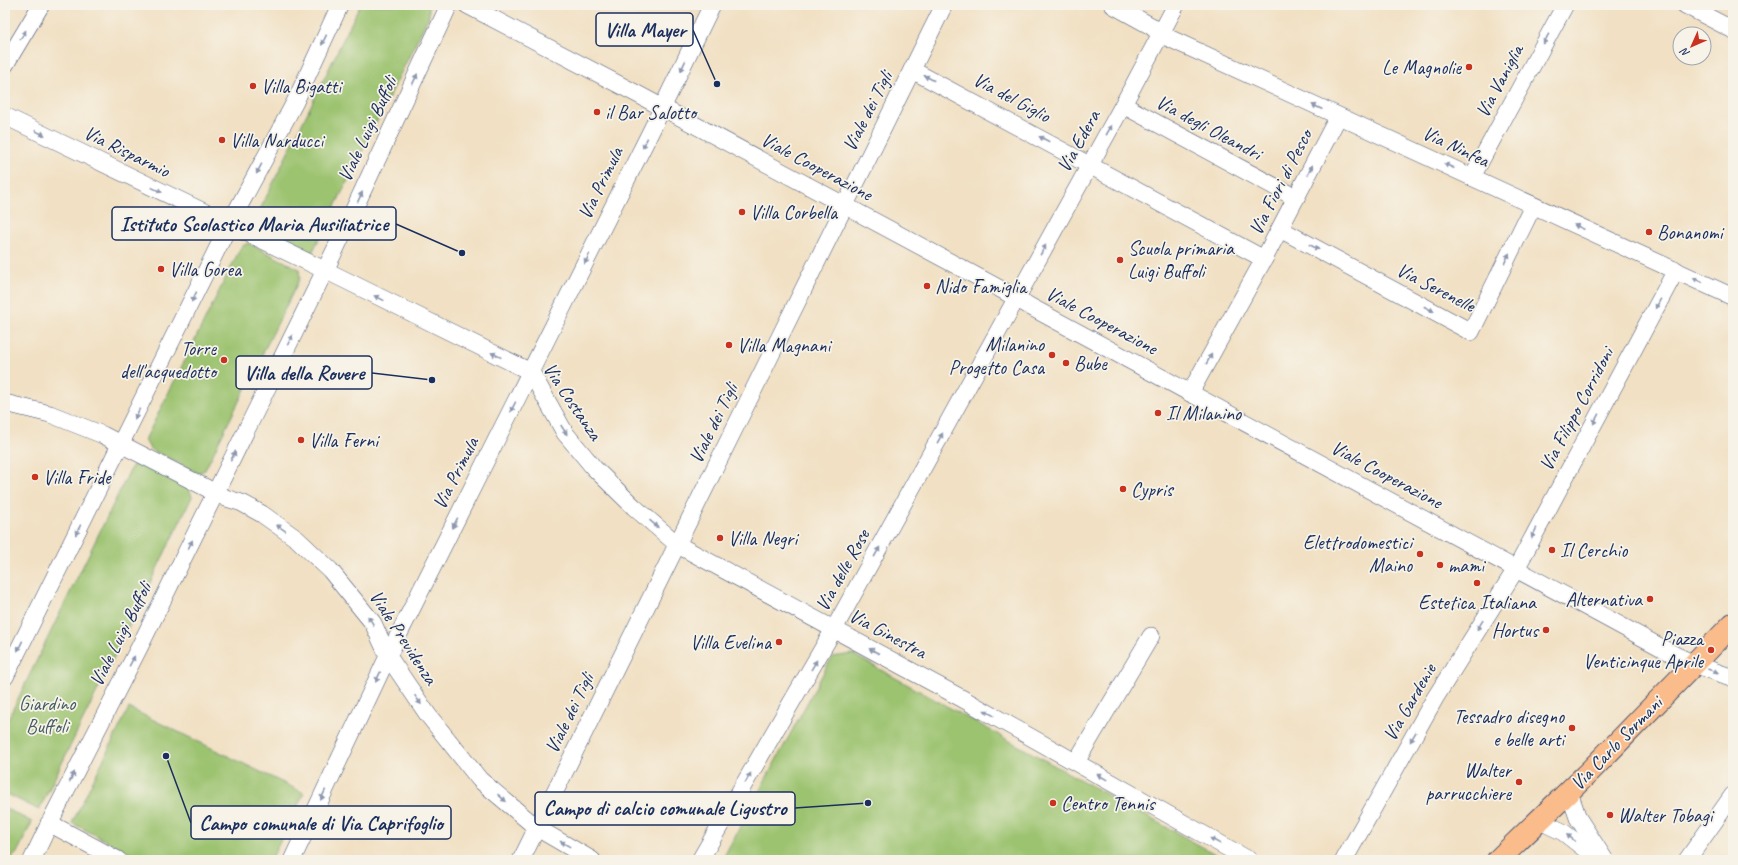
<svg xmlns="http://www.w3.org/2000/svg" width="1738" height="865" viewBox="0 0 1738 865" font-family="Caveat,sans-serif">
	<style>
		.green { fill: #9cc36f; stroke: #5c7966 }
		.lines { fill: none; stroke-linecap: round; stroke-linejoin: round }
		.minor-casing { stroke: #3b4a6d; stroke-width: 18 }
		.major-casing { stroke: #3b4a6d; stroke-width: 24 }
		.minor { stroke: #fff; stroke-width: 17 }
		.major { stroke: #fabc8b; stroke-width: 22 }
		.oneway { fill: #8d97ae }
		.poi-dot { fill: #c8321e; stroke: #f7f3e8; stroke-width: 1.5 }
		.labels { text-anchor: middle; stroke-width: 3.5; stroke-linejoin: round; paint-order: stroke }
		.poi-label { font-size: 20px; fill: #1b2f5e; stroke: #f7f3e8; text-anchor: start }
		.street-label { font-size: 20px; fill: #1b2f5e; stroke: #f7f3e8 }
		.park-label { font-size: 20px; fill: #425b63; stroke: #f7f3e8 }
		.leader { fill: none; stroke: #1b2f5e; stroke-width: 1.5 }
		.callout-dot { fill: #1b2f5e; stroke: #f7f3e8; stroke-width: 1.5 }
		.callout { fill: #f7f3e8; stroke: #1b2f5e; stroke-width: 1.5 }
		.callout-label { font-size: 21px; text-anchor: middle; font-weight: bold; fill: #1b2f5e }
	</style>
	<rect width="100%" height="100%" fill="#f7f3e8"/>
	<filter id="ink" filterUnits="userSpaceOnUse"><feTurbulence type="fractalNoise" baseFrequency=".025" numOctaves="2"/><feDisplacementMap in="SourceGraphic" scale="8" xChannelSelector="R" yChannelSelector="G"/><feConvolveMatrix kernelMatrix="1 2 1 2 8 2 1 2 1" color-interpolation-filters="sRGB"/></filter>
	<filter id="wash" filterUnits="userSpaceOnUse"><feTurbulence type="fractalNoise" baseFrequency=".012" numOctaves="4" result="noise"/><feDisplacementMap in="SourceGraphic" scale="16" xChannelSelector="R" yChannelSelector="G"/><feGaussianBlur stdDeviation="0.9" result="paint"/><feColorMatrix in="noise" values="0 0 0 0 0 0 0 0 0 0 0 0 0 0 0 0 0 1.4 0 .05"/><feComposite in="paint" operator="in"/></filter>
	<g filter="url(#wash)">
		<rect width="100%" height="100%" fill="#f1e0c3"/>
		<g class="green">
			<path d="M360 5H427L429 6V16L313 251 308 255 256 230 254 222Z"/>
			<path d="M248 243 299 269 300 278 205 470 198 473 150 449 145 440 241 247Z"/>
			<path d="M140 462 189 488 192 497 39 810 5 793V725L132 466Z"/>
			<path d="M852 654 1226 860H722L832 657Z"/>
			<path d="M129 708 304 793 271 860H143L72 823Z"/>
			<path d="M5 808 32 822 17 853 10 860H5Z"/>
		</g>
	</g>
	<g filter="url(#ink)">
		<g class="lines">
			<defs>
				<g id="minor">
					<path d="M467 5 639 95 1004 291 1031 307 1675 655 1694 664 1733 678"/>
					<path d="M1113 5 1151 26 1160 34 1733 297"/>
					<path d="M1685 5 1733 30"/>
					<path d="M5 65 41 5"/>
					<path d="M912 70 1264 259"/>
					<path d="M1123 105 1296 198"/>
					<path d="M5 116 339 277 531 372 565 433 594 468 634 507 678 545 963 699 1249 860"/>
					<path d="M1472 177 1565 5"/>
					<path d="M1280 229 1471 332 1533 206"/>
					<path d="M1190 393 1264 259 1338 117"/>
					<path d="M5 403 50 414 103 435 226 498 242 503 262 514 297 539 330 570 373 623 388 656 428 715 480 780 537 828 592 860"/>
					<path d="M5 677 229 225 295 102 340 5"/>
					<path d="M1076 762 1151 636"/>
					<path d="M1569 792 1578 818 1605 860"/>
					<path d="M1540 821 1563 832 1599 860"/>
					<path d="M49 823 118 860"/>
					<path d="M32 860 55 812 140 646 336 248 449 5"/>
					<path d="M292 860 388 656 652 129 712 5"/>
					<path d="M521 860 944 5"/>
					<path d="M700 860 834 629 1123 105 1176 5"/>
					<path d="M1344 860 1435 698 1516 569 1676 270"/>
					<path d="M1687 860 1733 795"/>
				</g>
				<path id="major" d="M1498 860 1590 771 1733 624"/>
			</defs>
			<use href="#minor" class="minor-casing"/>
			<use href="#major" class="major-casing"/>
			<use href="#minor" class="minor"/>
			<use href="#major" class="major"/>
		</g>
		<defs><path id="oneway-solid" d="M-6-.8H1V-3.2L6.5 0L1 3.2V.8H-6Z"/></defs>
		<g class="oneway">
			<use href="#oneway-solid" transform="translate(23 35) rotate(-59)"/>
			<use href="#oneway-solid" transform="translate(1546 39) rotate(118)"/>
			<use href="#oneway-solid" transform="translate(324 40) rotate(115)"/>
			<use href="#oneway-solid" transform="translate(683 66) rotate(115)"/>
			<use href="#oneway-solid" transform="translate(929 78) rotate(-153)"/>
			<use href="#oneway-solid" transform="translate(415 79) rotate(-65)"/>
			<use href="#oneway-solid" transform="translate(1317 107) rotate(-155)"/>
			<use href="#oneway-solid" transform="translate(1109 130) rotate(-61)"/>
			<use href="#oneway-solid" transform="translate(40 133) rotate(26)"/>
			<use href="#oneway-solid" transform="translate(1044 139) rotate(-152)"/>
			<use href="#oneway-solid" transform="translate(645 143) rotate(116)"/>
			<use href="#oneway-solid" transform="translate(1449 166) rotate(-155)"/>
			<use href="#oneway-solid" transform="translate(259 169) rotate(118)"/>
			<use href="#oneway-solid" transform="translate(1310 170) rotate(-63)"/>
			<use href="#oneway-solid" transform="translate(157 190) rotate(26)"/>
			<use href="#oneway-solid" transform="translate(360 197) rotate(-65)"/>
			<use href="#oneway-solid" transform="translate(1579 227) rotate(-156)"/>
			<use href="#oneway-solid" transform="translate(1314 247) rotate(28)"/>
			<use href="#oneway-solid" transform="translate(1043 250) rotate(-61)"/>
			<use href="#oneway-solid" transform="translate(1507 258) rotate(-64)"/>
			<use href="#oneway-solid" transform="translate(587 259) rotate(116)"/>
			<use href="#oneway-solid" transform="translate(1698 280) rotate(-154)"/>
			<use href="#oneway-solid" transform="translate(194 297) rotate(116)"/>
			<use href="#oneway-solid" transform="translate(379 298) rotate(-154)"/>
			<use href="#oneway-solid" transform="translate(1658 304) rotate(118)"/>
			<use href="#oneway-solid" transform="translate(1429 309) rotate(28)"/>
			<use href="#oneway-solid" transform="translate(290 340) rotate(-64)"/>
			<use href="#oneway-solid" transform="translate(496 355) rotate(-154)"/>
			<use href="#oneway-solid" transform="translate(1209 359) rotate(-61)"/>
			<use href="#oneway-solid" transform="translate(513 407) rotate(117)"/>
			<use href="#oneway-solid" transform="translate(137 414) rotate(116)"/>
			<use href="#oneway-solid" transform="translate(1596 419) rotate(118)"/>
			<use href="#oneway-solid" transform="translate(564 430) rotate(57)"/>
			<use href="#oneway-solid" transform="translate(940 438) rotate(-61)"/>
			<use href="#oneway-solid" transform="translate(233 456) rotate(-64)"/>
			<use href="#oneway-solid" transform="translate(455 523) rotate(117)"/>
			<use href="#oneway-solid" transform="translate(654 524) rotate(41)"/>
			<use href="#oneway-solid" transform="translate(281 528) rotate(-145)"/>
			<use href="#oneway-solid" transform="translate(78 530) rotate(117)"/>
			<use href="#oneway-solid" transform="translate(1534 533) rotate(118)"/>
			<use href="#oneway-solid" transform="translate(190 545) rotate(-64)"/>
			<use href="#oneway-solid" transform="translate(877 552) rotate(-61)"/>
			<use href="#oneway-solid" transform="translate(371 621) rotate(-124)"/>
			<use href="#oneway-solid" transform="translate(1480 625) rotate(122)"/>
			<use href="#oneway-solid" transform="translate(20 646) rotate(116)"/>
			<use href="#oneway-solid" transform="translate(874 651) rotate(-152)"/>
			<use href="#oneway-solid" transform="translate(132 661) rotate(-62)"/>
			<use href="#oneway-solid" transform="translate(814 665) rotate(-60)"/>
			<use href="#oneway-solid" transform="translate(1713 671) rotate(19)"/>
			<use href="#oneway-solid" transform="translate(378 677) rotate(115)"/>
			<use href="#oneway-solid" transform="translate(418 700) rotate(55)"/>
			<use href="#oneway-solid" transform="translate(989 713) rotate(-151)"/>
			<use href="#oneway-solid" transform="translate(1413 737) rotate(120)"/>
			<use href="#oneway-solid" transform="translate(72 777) rotate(-63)"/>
			<use href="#oneway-solid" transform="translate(1102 777) rotate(-151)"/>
			<use href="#oneway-solid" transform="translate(748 778) rotate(-60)"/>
			<use href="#oneway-solid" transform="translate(323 795) rotate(115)"/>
			<use href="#oneway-solid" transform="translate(502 798) rotate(41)"/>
			<use href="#oneway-solid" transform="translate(1571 838) rotate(-142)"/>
			<use href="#oneway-solid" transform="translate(1215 841) rotate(-151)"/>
			<use href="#oneway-solid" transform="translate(565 844) rotate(-151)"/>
		</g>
	</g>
	<g class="poi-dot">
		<circle cx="1469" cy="67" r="4"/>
		<circle cx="253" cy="86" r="4"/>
		<circle cx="597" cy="112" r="4"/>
		<circle cx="222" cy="140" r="4"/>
		<circle cx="742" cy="212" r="4"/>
		<circle cx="1649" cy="232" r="4"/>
		<circle cx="1120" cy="260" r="4"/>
		<circle cx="161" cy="269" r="4"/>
		<circle cx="927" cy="286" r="4"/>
		<circle cx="729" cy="345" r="4"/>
		<circle cx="1052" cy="355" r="4"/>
		<circle cx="224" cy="360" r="4"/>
		<circle cx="1066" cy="363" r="4"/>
		<circle cx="1158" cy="413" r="4"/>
		<circle cx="301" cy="440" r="4"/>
		<circle cx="35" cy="477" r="4"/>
		<circle cx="1123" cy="489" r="4"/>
		<circle cx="720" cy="538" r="4"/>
		<circle cx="1552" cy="550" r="4"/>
		<circle cx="1420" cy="554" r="4"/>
		<circle cx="1440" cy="565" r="4"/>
		<circle cx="1477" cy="583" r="4"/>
		<circle cx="1650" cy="599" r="4"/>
		<circle cx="1546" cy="630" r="4"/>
		<circle cx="779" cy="642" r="4"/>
		<circle cx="1711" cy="650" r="4"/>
		<circle cx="1572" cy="728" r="4"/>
		<circle cx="1519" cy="782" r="4"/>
		<circle cx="1053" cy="803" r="4"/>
		<circle cx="1610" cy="815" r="4"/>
	</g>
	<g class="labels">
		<g class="poi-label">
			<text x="1461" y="74" text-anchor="end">Le Magnolie</text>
			<text x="261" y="93">Villa Bigatti</text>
			<text x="605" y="119">il Bar Salotto</text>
			<text x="230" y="147">Villa Narducci</text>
			<text x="750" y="219">Villa Corbella</text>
			<text x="1657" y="239">Bonanomi</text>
			<text x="1128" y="255">Scuola primaria<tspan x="1128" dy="23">Luigi Buffoli</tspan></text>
			<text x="169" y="276">Villa Gorea</text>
			<text x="935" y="293">Nido Famiglia</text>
			<text x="1044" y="351" text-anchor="end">Milanino<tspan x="1044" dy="23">Progetto Casa</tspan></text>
			<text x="737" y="352">Villa Magnani</text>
			<text x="216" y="355" text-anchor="end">Torre<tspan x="216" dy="23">dell'acquedotto</tspan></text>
			<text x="1074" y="370">Bube</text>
			<text x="1166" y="420">Il Milanino</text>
			<text x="309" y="447">Villa Ferni</text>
			<text x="43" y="484">Villa Fride</text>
			<text x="1131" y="496">Cypris</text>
			<text x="728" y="545">Villa Negri</text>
			<text x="1412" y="549" text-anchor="end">Elettrodomestici<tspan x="1412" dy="23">Maino</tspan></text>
			<text x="1560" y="557">Il Cerchio</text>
			<text x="1448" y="572">mami</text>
			<text x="1642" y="606" text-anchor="end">Alternativa</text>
			<text x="1477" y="609" text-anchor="middle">Estetica Italiana</text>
			<text x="1538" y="637" text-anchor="end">Hortus</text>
			<text x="1703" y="645" text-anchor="end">Piazza<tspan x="1703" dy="23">Venticinque Aprile</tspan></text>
			<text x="771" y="649" text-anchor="end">Villa Evelina</text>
			<text x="1564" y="723" text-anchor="end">Tessadro disegno<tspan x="1564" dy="23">e belle arti</tspan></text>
			<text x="1511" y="777" text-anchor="end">Walter<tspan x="1511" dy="23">parrucchiere</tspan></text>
			<text x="1061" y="810">Centro Tennis</text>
			<text x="1618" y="822">Walter Tobagi</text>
		</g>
		<g class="street-label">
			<text transform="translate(1499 81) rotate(-62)" y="7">Via Vaniglia</text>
			<text transform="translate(1012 97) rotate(28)" y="7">Via del Giglio</text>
			<text transform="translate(867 111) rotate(-63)" y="7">Viale dei Tigli</text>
			<text transform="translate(1209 127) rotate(28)" y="7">Via degli Oleandri</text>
			<text transform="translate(367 129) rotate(-65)" y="7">Viale Luigi Buffoli</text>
			<text transform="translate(1078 141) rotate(-61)" y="7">Via Edera</text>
			<text transform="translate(1456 146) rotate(25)" y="7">Via Ninfea</text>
			<text transform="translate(127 151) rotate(26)" y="7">Via Risparmio</text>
			<text transform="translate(817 166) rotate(28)" y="7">Viale Cooperazione</text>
			<text transform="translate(1280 182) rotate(-63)" y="7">Via Fiori di Pesco</text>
			<text transform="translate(600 183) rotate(-64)" y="7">Via Primula</text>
			<text transform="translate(1436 287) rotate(27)" y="7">Via Serenelle</text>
			<text transform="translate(1102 320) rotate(28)" y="7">Viale Cooperazione</text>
			<text transform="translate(573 401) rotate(56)" y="7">Via Costanza</text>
			<text transform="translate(1576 409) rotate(-62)" y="7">Via Filippo Corridoni</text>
			<text transform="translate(713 423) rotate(-64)" y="7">Viale dei Tigli</text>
			<text transform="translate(455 473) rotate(-63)" y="7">Via Primula</text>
			<text transform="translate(1387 474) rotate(28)" y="7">Viale Cooperazione</text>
			<text transform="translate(842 570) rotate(-61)" y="7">Via delle Rose</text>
			<text transform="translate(888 633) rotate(28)" y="7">Via Ginestra</text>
			<text transform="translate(120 634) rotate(-63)" y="7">Viale Luigi Buffoli</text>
			<text transform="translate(404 637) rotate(57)" y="7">Viale Previdenza</text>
			<text transform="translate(1409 702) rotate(-60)" y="7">Via Gardenie</text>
			<text transform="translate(569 713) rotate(-64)" y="7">Viale dei Tigli</text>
			<text transform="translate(1616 743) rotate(-46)" y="7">Via Carlo Sormani</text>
		</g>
		<g class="park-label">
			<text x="47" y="710">Giardino<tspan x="47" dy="23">Buffoli</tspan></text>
		</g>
	</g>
	<path class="leader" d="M717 84L693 30M462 253L396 224M432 380L372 373M868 803L795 808M166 756L191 823"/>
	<g class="callout-dot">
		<circle cx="717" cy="84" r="4"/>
		<circle cx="462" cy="253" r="4"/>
		<circle cx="432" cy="380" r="4"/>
		<circle cx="868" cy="803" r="4"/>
		<circle cx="166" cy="756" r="4"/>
	</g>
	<g class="callout">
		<rect x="596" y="13" width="97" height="33" rx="4"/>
		<rect x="112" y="207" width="284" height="33" rx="4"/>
		<rect x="236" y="356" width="136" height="33" rx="4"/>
		<rect x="535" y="792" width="260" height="33" rx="4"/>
		<rect x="191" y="806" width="260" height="33" rx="4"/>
	</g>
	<g class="callout-label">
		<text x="645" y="37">Villa Mayer</text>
		<text x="254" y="231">Istituto Scolastico Maria Ausiliatrice</text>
		<text x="304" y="380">Villa della Rovere</text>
		<text x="665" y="815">Campo di calcio comunale Ligustro</text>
		<text x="321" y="830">Campo comunale di Via Caprifoglio</text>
	</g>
	<rect width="1738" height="865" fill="none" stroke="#f7f3e8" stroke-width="20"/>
	<g transform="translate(1692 46) rotate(225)"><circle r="19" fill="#f7f3e8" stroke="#9fa5b1"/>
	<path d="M0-3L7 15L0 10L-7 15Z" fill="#c8321e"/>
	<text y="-6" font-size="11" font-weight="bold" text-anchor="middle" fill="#1b2f5e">N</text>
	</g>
</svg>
